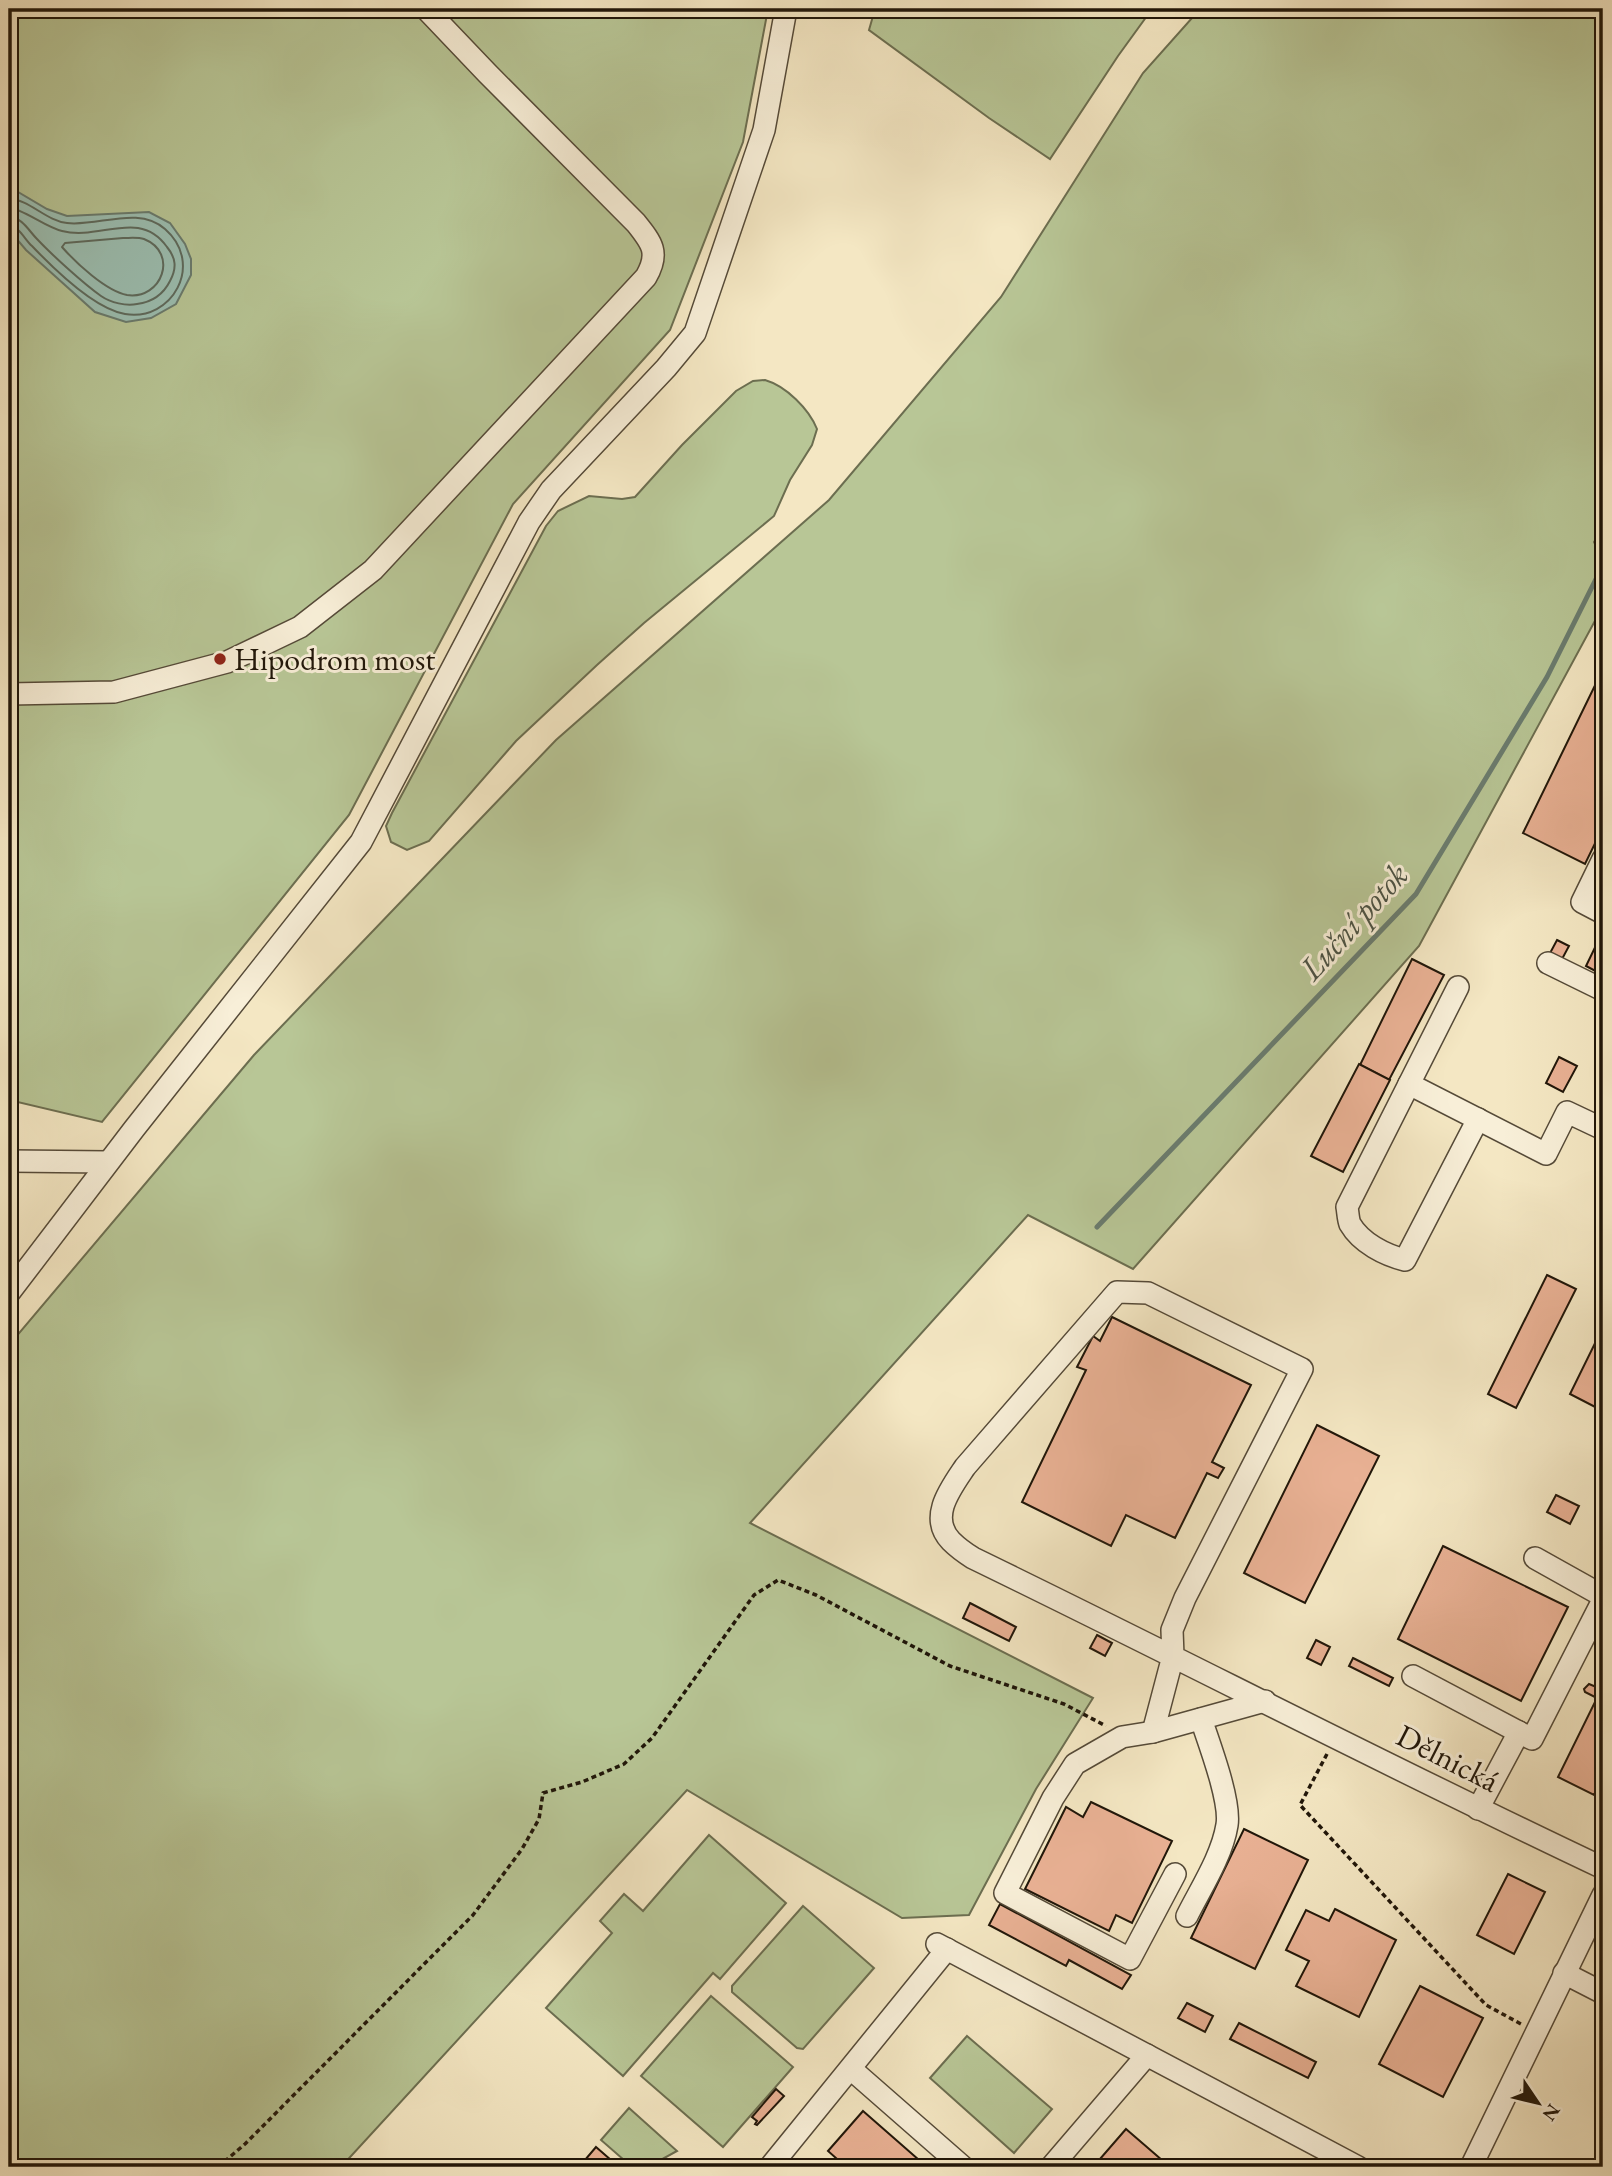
<svg xmlns="http://www.w3.org/2000/svg" width="1612" height="2176" viewBox="0 0 1612 2176" font-family="'EB Garamond',serif">
	<style>
		.green { fill: #b8c696; stroke: #6c6e50; stroke-width: 2 }
		.water { fill: #9cc0b3; stroke: #6a7c6f; stroke-width: 2 }
		.lines { fill: none; stroke-linecap: round; stroke-linejoin: round }
		.shore { stroke: #5e6b5e; stroke-width: 2 }
		.stream { stroke: #6a7c6f; stroke-width: 5 }
		.building { fill: #e9b194; stroke: #201609; stroke-width: 2 }
		.minor-casing { stroke: #554a38; stroke-width: 24 }
		.path { stroke: #201609; stroke-width: 3.5; stroke-dasharray: 5 3.5; stroke-linecap: butt }
		.minor { stroke: #f8efd8; stroke-width: 21 }
		.poi-dot { fill: #8f2418; stroke: #f8efd8; stroke-width: 2.5 }
		.labels { text-anchor: middle; stroke-width: 6; stroke-linejoin: round; paint-order: stroke }
		.poi-label { font-size: 32px; fill: #201609; stroke: #f8efd8; text-anchor: start }
		.street-label { font-size: 32px; fill: #201609; stroke: #f8efd8 }
		.water-label { font-size: 33px; font-style: italic; fill: #4b5244; stroke: #f8efd8 }
	</style>
	<rect width="100%" height="100%" fill="#f4e7c3"/>
	<filter id="stains"><feTurbulence type="fractalNoise" baseFrequency=".00286" numOctaves="4"/><feColorMatrix values="0 0 0 0 .2 0 0 0 0 .09 0 0 0 0 .02 0 0 0 .5 -.17"/></filter>
	<radialGradient id="worn" r=".72"><stop offset=".6" stop-color="#630" stop-opacity="0"/><stop offset="1" stop-color="#630" stop-opacity=".3"/></radialGradient>
	<g class="green">
		<path d="M9 9H768L743 142 670 330 513 504 349 815 102 1122 9 1100Z"/>
		<path d="M875 9H1152L1118 56 1050 159 989 118 869 30Z"/>
		<path d="M1200 9H1603V528L1594 542 1603 559V606L1419 946 1133 1269 1028 1215 750 1523 1093 1698 1036 1789 969 1915 902 1918 687 1790 341 2167H9V1345L254 1055 556 740 829 500 1001 297 1143 73Z"/>
		<path d="M765 380C786 386 809 409 817 429L812 445 790 480 774 516 644 623 597 665 516 741 429 841 407 850 391 842 386 826 392 813 546 526 558 511 589 496 622 499 635 497 682 445 736 391 753 381Z"/>
		<path d="M709 1835 786 1903 720 1979 713 1973 623 2076 546 2008 612 1933 600 1921 624 1894 643 1911Z"/>
		<path d="M803 1906 874 1968 803 2049 797 2048 732 1992V1986Z"/>
		<path d="M711 1996 793 2067 723 2147 641 2076Z"/>
		<path d="M967 2036 1052 2109 1014 2153 930 2078Z"/>
		<path d="M629 2108 677 2151 648 2167H632L601 2140Z"/>
	</g>
	<path class="water" d="M9 192H18L47 209 67 216 149 212 170 223 185 244 191 259V275L176 304 151 318 126 322 95 312 26 250 9 230Z"/>
	<g class="lines">
		<g class="shore">
			<path d="M9 199C29 199 46 221 67 223 98 227 138 205 165 229 205 264 172 322 125 314 95 309 53 268 32 246 24 239 20 227 9 226"/>
			<path d="M9 208C22 208 45 227 62 231 100 241 139 208 167 247 176 258 177 268 170 281 163 295 153 302 137 304 126 306 111 303 101 296 84 284 52 255 37 239 28 230 23 218 9 217"/>
			<path d="M123 238C130 238 138 237 144 239 179 253 162 300 127 295 106 291 76 263 62 247L65 243Z"/>
		</g>
		<path class="stream" d="M1097 1227 1416 894 1547 677 1603 565"/>
	</g>
	<g class="building">
		<path d="M1603 669V827L1585 864 1523 833Z"/>
		<path d="M1602 933 1603 934V975L1586 966Z"/>
		<path d="M1557 940 1569 946 1561 961 1549 955Z"/>
		<path d="M1412 959 1444 975 1389 1080 1360 1065Z"/>
		<path d="M1559 1057 1577 1066 1563 1092 1546 1083Z"/>
		<path d="M1359 1064 1390 1080 1343 1172 1311 1156Z"/>
		<path d="M1547 1275 1576 1289 1516 1408 1488 1394Z"/>
		<path d="M1112 1317 1251 1385 1212 1462 1224 1468 1218 1478 1207 1473 1175 1538 1126 1515 1111 1546 1022 1502 1086 1370 1077 1367 1093 1336 1100 1341Z"/>
		<path d="M1603 1327V1411L1570 1394Z"/>
		<path d="M1317 1425 1379 1456 1305 1603 1244 1573Z"/>
		<path d="M1556 1495 1579 1506 1570 1524 1547 1512Z"/>
		<path d="M1443 1546 1568 1607 1521 1701 1398 1639Z"/>
		<path d="M970 1603 1016 1627 1009 1641 963 1618Z"/>
		<path d="M1097 1635 1112 1643 1105 1656 1090 1648Z"/>
		<path d="M1316 1640 1330 1647 1321 1665 1307 1658Z"/>
		<path d="M1353 1658 1393 1678 1389 1686 1349 1666Z"/>
		<path d="M1589 1684 1601 1689 1603 1685V1776L1594 1795 1558 1777 1597 1698 1585 1692 1584 1689Z"/>
		<path d="M1091 1802 1172 1841 1132 1923 1116 1915 1109 1931 1025 1889 1066 1807 1083 1817Z"/>
		<path d="M1244 1829 1308 1860 1255 1969 1191 1938Z"/>
		<path d="M1508 1874 1545 1892 1514 1954 1477 1935Z"/>
		<path d="M1000 1904 1131 1975 1122 1989 1069 1960 1066 1966 989 1925Z"/>
		<path d="M1335 1909 1396 1940 1359 2017 1296 1986 1309 1961 1286 1950 1306 1910 1329 1921Z"/>
		<path d="M1420 1986 1483 2018 1443 2097 1379 2064Z"/>
		<path d="M1187 2003 1213 2016 1205 2032 1178 2018Z"/>
		<path d="M1239 2023 1316 2062 1308 2078 1230 2039Z"/>
		<path d="M776 2089 784 2096 757 2125 755 2124 757 2121 752 2117Z"/>
		<path d="M863 2111 927 2167H846L828 2151Z"/>
		<path d="M1126 2129 1170 2167H1093Z"/>
		<path d="M596 2147 619 2167H579Z"/>
	</g>
	<g class="lines">
		<defs>
			<g id="minor">
				<path d="M9 694 114 692 227 662 300 627 373 570 646 277C660 253 652 243 636 223L487 73 426 9"/>
				<path d="M1603 859 1582 902 1603 913"/>
				<path d="M1548 963 1603 990"/>
				<path d="M1458 987 1347 1207C1348 1212 1348 1219 1350 1224 1361 1243 1385 1255 1405 1260L1478 1119"/>
				<path d="M1409 1084 1546 1154 1567 1112 1603 1129"/>
				<path d="M9 1161 108 1162"/>
				<path d="M9 1293 134 1129 361 842 529 522 551 490 666 368 695 333 764 130 786 9"/>
				<path d="M1535 1558 1603 1596"/>
				<path d="M1413 1676 1532 1739 1603 1600"/>
				<path d="M1153 1732 1173 1656 1172 1630 1185 1598 1302 1369 1148 1293 1117 1292 965 1467C951 1488 928 1517 951 1541 957 1547 965 1553 973 1558 1183 1660 1391 1768 1603 1868"/>
				<path d="M1478 1809 1519 1732"/>
				<path d="M1175 1874 1130 1959 1005 1893 1053 1798 1075 1764 1122 1737 1153 1732 1265 1701"/>
				<path d="M1187 1916C1201 1888 1222 1856 1227 1825 1231 1801 1209 1743 1201 1719"/>
				<path d="M937 1944 1358 2167"/>
				<path d="M1564 1973 1603 1993"/>
				<path d="M851 2069 963 2167"/>
				<path d="M770 2167 947 1949"/>
				<path d="M1051 2167 1147 2055"/>
				<path d="M1471 2167 1603 1895"/>
			</g>
		</defs>
		<use href="#minor" class="minor-casing"/>
		<g class="path">
			<path d="M1327 1754 1300 1805 1486 2005 1521 2024"/>
			<path d="M218 2167 245 2144 473 1915 522 1849 539 1819 543 1793 582 1782 624 1764 652 1738 754 1595 778 1580 816 1595 950 1666 1064 1704 1106 1726"/>
		</g>
		<use href="#minor" class="minor"/>
	</g>
	<circle class="poi-dot" cx="220" cy="659" r="7"/>
	<g class="labels">
		<g class="poi-label">
			<text x="234" y="670">Hipodrom most</text>
		</g>
		<g class="street-label">
			<text transform="translate(1448 1758) rotate(27)" y="11">Dělnická</text>
		</g>
		<g class="water-label">
			<text transform="translate(1353 921) rotate(-48)" y="12">Luční potok</text>
		</g>
	</g>
	<rect width="1612" height="2176" fill="none" stroke="#f4e7c3" stroke-width="35"/>
	<rect x="10" y="10" width="1591" height="2155" fill="none" stroke="#201609" stroke-width="3.5"/>
	<rect x="18" y="18" width="1577" height="2141" fill="none" stroke="#201609" stroke-width="2"/>
	<g transform="translate(1538 2103) rotate(125)" stroke="#f8efd8" stroke-width="5" paint-order="stroke">
	<path d="M0-5L12 26L0 18L-12 26Z" fill="#201609"/>
	<text y="-10" font-size="19" font-weight="bold" text-anchor="middle" fill="#201609">N</text>
	</g>
	<rect width="100%" height="100%" filter="url(#stains)"/>
	<rect width="100%" height="100%" fill="url(#worn)"/>
</svg>
